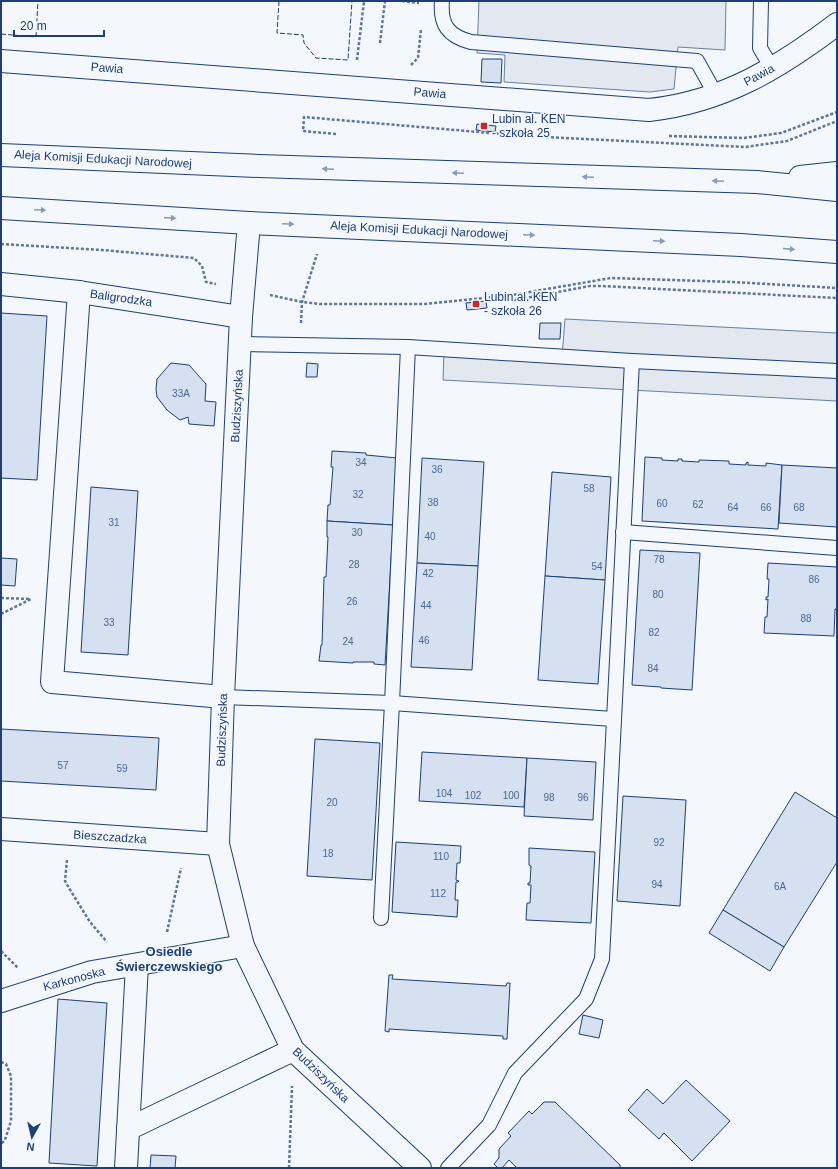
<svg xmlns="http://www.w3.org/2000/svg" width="838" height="1169" viewBox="0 0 838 1169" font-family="Helvetica,sans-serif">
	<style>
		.parking { fill: #e3e8f0; stroke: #687fa3 }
		.building { fill: #d5e0f0; stroke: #1d3f73 }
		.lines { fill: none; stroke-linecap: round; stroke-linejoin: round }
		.lane-casing { stroke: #1d3f73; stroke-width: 16 }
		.street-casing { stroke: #1d3f73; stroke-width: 24 }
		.secondary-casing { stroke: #1d3f73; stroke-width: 24 }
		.path { stroke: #5e769c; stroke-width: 2.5; stroke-dasharray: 3 2; stroke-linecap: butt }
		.lane { stroke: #f4f7fb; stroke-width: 14 }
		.street { stroke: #f4f7fb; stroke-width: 22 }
		.secondary { stroke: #f4f7fb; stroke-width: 22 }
		.fence { stroke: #1d3f73; stroke-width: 1; stroke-dasharray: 5 2; stroke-linecap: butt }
		.oneway { fill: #889bb7 }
		.poi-dot { fill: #c62828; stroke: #f4f7fb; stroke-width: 1.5 }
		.labels { text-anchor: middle; stroke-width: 3; stroke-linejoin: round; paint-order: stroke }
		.number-label { font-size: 10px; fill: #4b6792 }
		.street-label { font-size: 12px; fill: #1d3f73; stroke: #f4f7fb }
		.poi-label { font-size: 12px; fill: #1d3f73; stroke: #f4f7fb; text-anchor: start }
		.neighbourhood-label { font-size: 13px; font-weight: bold; fill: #1d3f73; stroke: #f4f7fb }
	</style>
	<rect width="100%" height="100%" fill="#f4f7fb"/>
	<g class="parking">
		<path d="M479 1H726L725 50 678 47 674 89 650 92 504 82 505 55 477 53Z"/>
		<path d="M565 319 837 333V401L443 380 444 349 562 356Z"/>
	</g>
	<g class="building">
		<path d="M482 59H502L501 83 481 82Z"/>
		<path d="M477 124 496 126 495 132 476 130Z"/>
		<path d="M486 301 487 308 467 310 466 303Z"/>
		<path d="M1 313 47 316 37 480 1 478Z"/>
		<path d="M540 323H561L560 339H539Z"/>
		<path d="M171 363 189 365 206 384 205 401 216 402 214 426 189 424 188 417 180 420 167 410 157 397 156 389 157 379Z"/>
		<path d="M307 363 318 364 317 377H306Z"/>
		<path d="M332 451 366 453V455L397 458 393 525 327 521 328 505H330L333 467H331Z"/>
		<path d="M645 457 662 458V460L678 461V459H682V461L699 462V460L729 461V464L746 465V463L748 462V465L766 466V463L782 465 778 529 642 521Z"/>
		<path d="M422 458 484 462 478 566 417 563Z"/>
		<path d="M782 465 837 468V527L779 523Z"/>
		<path d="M552 472 611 477 605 580 545 576Z"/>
		<path d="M91 487 138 491 128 655 81 652Z"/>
		<path d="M327 521 393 525 385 665 374 664V662H353V663L319 661 321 645H322L324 577H326L328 537H327Z"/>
		<path d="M640 550 700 553 692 690 661 688V687L632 685Z"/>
		<path d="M1 558 17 559 15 586 1 585Z"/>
		<path d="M417 563 478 566 472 670 411 667Z"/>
		<path d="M768 563 837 567V609H835L834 636 764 633 765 617H767L768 599 766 600V597H768L769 579H767Z"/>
		<path d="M545 576 605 580 598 684 538 680Z"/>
		<path d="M1 729 159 738 156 790 1 781Z"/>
		<path d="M315 739 380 743 372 880 307 876Z"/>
		<path d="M422 752 527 758 524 807 419 801Z"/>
		<path d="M527 758 596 762 593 820 524 816Z"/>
		<path d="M795 792 837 818V862L784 947 723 910Z"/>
		<path d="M623 796 686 800 680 906 617 901Z"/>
		<path d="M396 842 461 846 460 863H457L456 880 459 881 458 882H456L455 900H458L457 917 392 912Z"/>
		<path d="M529 848 595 852 591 923 526 920 527 903H530L531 885H528V883H530L531 866 529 865Z"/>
		<path d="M723 910 784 947 770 971 709 933Z"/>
		<path d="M389 975H393L392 979 506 986 507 983H510L507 1039H503V1036L389 1029V1032L385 1031Z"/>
		<path d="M58 999 107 1003 97 1166 49 1163Z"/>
		<path d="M583 1015 603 1020 599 1038 579 1034Z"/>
		<path d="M686 1080 730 1121 692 1161 664 1133 659 1139 628 1110 647 1089 663 1104Z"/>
		<path d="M544 1102H555L620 1165V1168H514L516 1167 509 1160 502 1168H498L494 1164 499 1158V1149L511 1136 508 1133 529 1111 532 1114Z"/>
		<path d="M151 1155 176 1156 175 1168H150Z"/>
	</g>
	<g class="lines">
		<defs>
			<g id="lane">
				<path d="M442 1C440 25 448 36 471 42L697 61 716 95"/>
				<path d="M761 1 760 48 772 68"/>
				<path d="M240 344 408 347 632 361 837 371"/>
				<path d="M623 532 837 548"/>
				<path d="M223 697 392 703 613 719"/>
				<path d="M381 918 392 703 408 347"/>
				<path d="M448 1168 489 1125 515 1073 586 999 602 959 632 361"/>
			</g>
			<g id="street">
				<path d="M1 61 649 110C723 102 779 68 837 24"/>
				<path d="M249 223 241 317 223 697 218 844 243 946 293 1050 420 1168"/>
				<path d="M1 284 79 292 241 317"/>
				<path d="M79 292 52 682 223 697"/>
				<path d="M1 829 218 844"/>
				<path d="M1 1001 92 972 243 946"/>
				<path d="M128 1129 293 1050"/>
				<path d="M126 1168 137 965"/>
			</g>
			<g id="secondary">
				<path d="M1 155 259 166 757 182 837 190"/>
				<path d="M800 177 837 173"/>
				<path d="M1 208 249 223 741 245 837 252"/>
			</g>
		</defs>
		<use href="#lane" class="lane-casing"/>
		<use href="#street" class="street-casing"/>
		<use href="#secondary" class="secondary-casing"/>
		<g class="path">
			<path d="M402 1 419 3"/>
			<path d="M380 43 385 1"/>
			<path d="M357 60 364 1"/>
			<path d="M411 65 418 58 421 29"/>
			<path d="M336 134 303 131 304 117 525 136 745 147 787 141 837 121"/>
			<path d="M525 136 526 129H528"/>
			<path d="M669 136 744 138 781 133 837 112"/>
			<path d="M1 244 102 250 194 258 202 266 206 282 216 284"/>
			<path d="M270 295 302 302 320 304H425L512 295 611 278 733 282 837 288"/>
			<path d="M512 295 515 300 590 286H601L837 298"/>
			<path d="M301 323 302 302 317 254"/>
			<path d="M1 598 30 599"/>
			<path d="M1 614 31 599"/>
			<path d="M67 860 65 881 69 888 90 922 107 942"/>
			<path d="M167 932 181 868"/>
			<path d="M1 951 18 968"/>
			<path d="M1 1062 6 1064 11 1076V1121L5 1140 1 1144"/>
			<path d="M289 1168 292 1086"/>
		</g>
		<use href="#lane" class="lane"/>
		<use href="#street" class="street"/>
		<use href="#secondary" class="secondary"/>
		<g class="fence">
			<path d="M279 1 277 33 303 35 304 43 316 58 348 60 352 1"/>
			<path d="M1 34 36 37 38 1"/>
		</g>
	</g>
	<defs><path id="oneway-solid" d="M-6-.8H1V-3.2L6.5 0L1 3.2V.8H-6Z"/></defs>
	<g class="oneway">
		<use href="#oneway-solid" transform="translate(328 169) rotate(-178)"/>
		<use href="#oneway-solid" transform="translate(458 173) rotate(-178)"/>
		<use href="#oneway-solid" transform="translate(588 177) rotate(-178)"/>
		<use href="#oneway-solid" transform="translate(718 181) rotate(-178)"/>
		<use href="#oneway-solid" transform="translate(40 210) rotate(3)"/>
		<use href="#oneway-solid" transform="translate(170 218) rotate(3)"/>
		<use href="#oneway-solid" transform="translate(288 224) rotate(3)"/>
		<use href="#oneway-solid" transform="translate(529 235) rotate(3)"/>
		<use href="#oneway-solid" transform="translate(659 241) rotate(3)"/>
		<use href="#oneway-solid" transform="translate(789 249) rotate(5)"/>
	</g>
	<g class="poi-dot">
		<rect x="480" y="122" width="8" height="8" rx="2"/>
		<rect x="472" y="300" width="8" height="8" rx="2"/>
	</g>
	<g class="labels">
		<g class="number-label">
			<text x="181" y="397">33A</text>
			<text x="361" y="466">34</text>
			<text x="437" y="473">36</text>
			<text x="589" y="492">58</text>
			<text x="358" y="498">32</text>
			<text x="433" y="506">38</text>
			<text x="662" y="507">60</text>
			<text x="698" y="508">62</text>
			<text x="733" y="511">64</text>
			<text x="766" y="511">66</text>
			<text x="799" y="511">68</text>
			<text x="114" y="526">31</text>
			<text x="357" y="536">30</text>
			<text x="430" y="540">40</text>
			<text x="659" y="563">78</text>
			<text x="354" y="568">28</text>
			<text x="597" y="570">54</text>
			<text x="428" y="577">42</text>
			<text x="814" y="583">86</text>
			<text x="658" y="598">80</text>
			<text x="352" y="605">26</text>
			<text x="426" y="609">44</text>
			<text x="806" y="622">88</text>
			<text x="109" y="626">33</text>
			<text x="654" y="636">82</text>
			<text x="424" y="644">46</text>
			<text x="348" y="645">24</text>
			<text x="653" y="672">84</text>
			<text x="63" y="769">57</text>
			<text x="122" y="772">59</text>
			<text x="444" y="797">104</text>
			<text x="473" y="799">102</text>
			<text x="511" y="799">100</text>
			<text x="549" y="801">98</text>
			<text x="583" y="801">96</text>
			<text x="332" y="806">20</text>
			<text x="659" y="846">92</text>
			<text x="328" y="857">18</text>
			<text x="441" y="860">110</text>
			<text x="657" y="888">94</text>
			<text x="780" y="890">6A</text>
			<text x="438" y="897">112</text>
		</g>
		<g class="street-label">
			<text transform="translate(107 68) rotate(4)" y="4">Pawia</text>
			<text transform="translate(759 75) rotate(-28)" y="4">Pawia</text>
			<text transform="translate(430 93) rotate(5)" y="4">Pawia</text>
			<text transform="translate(103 159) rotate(3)" y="4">Aleja Komisji Edukacji Narodowej</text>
			<text transform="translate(419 230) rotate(3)" y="4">Aleja Komisji Edukacji Narodowej</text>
			<text transform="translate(121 298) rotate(8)" y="4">Baligrodzka</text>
			<text transform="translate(237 406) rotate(-87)" y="4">Budziszyńska</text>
			<text transform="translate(222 730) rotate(-88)" y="4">Budziszyńska</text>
			<text transform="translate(110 837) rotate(4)" y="4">Bieszczadzka</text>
			<text transform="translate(74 979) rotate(-15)" y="4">Karkonoska</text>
			<text transform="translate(321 1075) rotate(44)" y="4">Budziszyńska</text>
		</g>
		<g class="poi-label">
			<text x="492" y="123">Lubin al. KEN<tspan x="492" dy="14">- szkoła 25</tspan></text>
			<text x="484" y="301">Lubin al. KEN<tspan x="484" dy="14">- szkoła 26</tspan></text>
		</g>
		<g class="neighbourhood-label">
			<text x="169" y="956">Osiedle<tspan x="169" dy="15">Świerczewskiego</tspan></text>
		</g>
	</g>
	<rect width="838" height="1169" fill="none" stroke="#1d3f73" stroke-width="4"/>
	<g transform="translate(32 1137) rotate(188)" stroke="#f4f7fb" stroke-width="3" paint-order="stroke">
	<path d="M0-3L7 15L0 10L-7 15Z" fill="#1d3f73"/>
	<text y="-6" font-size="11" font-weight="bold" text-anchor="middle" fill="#1d3f73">N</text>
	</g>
	<path d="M14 30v6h90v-6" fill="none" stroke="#1d3f73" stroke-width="2"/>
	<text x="20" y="30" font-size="12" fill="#1d3f73" stroke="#f4f7fb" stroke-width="3" paint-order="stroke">20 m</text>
</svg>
